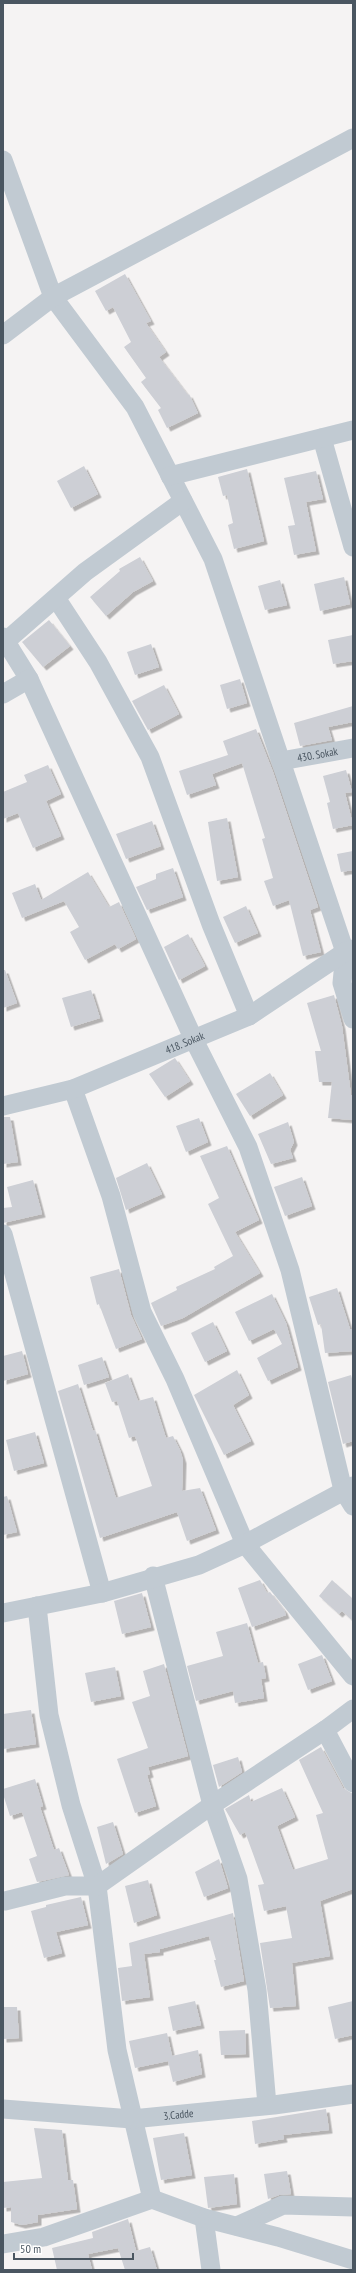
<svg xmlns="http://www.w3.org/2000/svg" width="356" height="2273" viewBox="0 0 356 2273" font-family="'PT Sans Narrow',sans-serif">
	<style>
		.building { fill: #cdcfd5; filter: url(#shadow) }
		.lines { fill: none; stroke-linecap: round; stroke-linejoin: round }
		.minor { stroke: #c1cad2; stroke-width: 19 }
		.labels { text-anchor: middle; stroke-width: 3; stroke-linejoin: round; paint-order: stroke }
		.street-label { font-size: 11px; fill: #4a5661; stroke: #fff }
	</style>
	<defs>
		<filter id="shadow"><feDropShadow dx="3.5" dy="3.5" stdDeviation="0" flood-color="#0004"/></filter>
	</defs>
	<rect width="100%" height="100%" fill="#f5f3f3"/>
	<g class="building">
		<path d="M125 274 151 321 146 323 166 352 159 357 188 395 189 394 198 413 167 428 158 410 161 408 141 382 146 378 124 347 131 342 113 307 106 311 95 291Z"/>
		<path d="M84 466 98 494 71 508 57 481Z"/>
		<path d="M247 469 264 541 234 549 228 525 233 523 227 495 223 496 218 477Z"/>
		<path d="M316 471 323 499 306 502 316 551 294 555 288 526 295 525 284 478Z"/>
		<path d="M140 557 153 581 133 592 106 616 90 597 120 571 119 569Z"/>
		<path d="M344 577 350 604 320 611 314 584Z"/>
		<path d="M280 580 287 605 265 610 258 586Z"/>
		<path d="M49 620 70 646 43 667 22 642Z"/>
		<path d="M353 635V661L333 664 328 640Z"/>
		<path d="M151 644 159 667 135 675 127 652Z"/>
		<path d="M240 679 247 703 227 709 220 685Z"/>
		<path d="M164 685 179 714 148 730 132 701Z"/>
		<path d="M353 706V722L328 727 332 740 300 746 294 723Z"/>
		<path d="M256 729 273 772 318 907 310 910 321 952 303 956 289 900 273 906 264 881 273 878 262 839 265 838 242 763 212 774 216 785 187 795 179 771 228 755 223 741Z"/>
		<path d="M48 765 61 794 46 801 61 836 33 848 18 813 3 819V792L27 782 24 775Z"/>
		<path d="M346 770 352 792 345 793 353 825 333 829 327 803 330 802 323 776Z"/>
		<path d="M227 818 238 877 217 881 208 822Z"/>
		<path d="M152 821 161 846 126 859 116 834Z"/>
		<path d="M353 851V870L341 872 337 854Z"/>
		<path d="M173 868 183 897 147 910 136 887 156 879V874Z"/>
		<path d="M88 872 109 907 119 902 136 939 118 949 115 944 85 960 70 932 79 927 64 901 22 918 12 893 35 884 41 900Z"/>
		<path d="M246 906 258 933 235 943 223 917Z"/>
		<path d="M188 934 205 966 179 980 164 947Z"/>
		<path d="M3 970H5L17 1003 3 1008Z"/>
		<path d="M91 990 100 1018 71 1027 62 998Z"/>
		<path d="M334 995 342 1026 351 1095H353V1120L328 1118 332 1082H319L315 1051H321L307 1003Z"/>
		<path d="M175 1058 190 1081 165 1097 149 1074Z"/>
		<path d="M270 1073 283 1095 250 1116 236 1094Z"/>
		<path d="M3 1117H10L18 1162 3 1164Z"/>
		<path d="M199 1118 208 1142 186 1152 176 1126Z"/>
		<path d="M288 1122 294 1142 290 1150 293 1158 271 1164 258 1134Z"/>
		<path d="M227 1146 259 1220 235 1232 260 1273 183 1318 161 1326 151 1303 177 1290 176 1287 215 1269 214 1267 233 1256 208 1204 219 1198 200 1156Z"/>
		<path d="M147 1163 162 1194 126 1210 116 1178Z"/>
		<path d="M302 1177 312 1206 285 1216 274 1187Z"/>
		<path d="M33 1180 42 1214 3 1223V1208L12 1207 7 1187Z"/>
		<path d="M119 1269 131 1315 142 1339 116 1349 99 1304 97 1305 90 1277Z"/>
		<path d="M337 1288 350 1329H352L353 1351 325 1353 321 1324 318 1325 309 1297Z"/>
		<path d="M272 1294 286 1323 298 1367 268 1381 257 1358 282 1344 274 1329 249 1341 235 1312Z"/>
		<path d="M213 1322 227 1351 205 1362 191 1333Z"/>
		<path d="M22 1351 28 1374 3 1381V1356Z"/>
		<path d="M102 1357 109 1377 84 1385 78 1365Z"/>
		<path d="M237 1370 249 1395 233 1405 251 1441 224 1455 194 1395Z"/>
		<path d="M128 1374 138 1401 153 1397 166 1438 173 1436 180 1450 183 1460 182 1491 200 1488 216 1530 187 1541 177 1512 100 1538 58 1391 78 1384 93 1431 95 1430 116 1498 152 1486 135 1436 129 1438 117 1401 112 1402 105 1383Z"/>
		<path d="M351 1375 353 1382V1441L343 1444 328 1382Z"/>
		<path d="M35 1432 44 1463 14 1471 6 1440Z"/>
		<path d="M7 1496 17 1532 3 1535V1497Z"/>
		<path d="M260 1580 267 1593 270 1592 284 1610 286 1615 252 1627 238 1588Z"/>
		<path d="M332 1580 353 1599V1621L342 1611 339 1614 319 1596Z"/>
		<path d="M142 1593 151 1627 122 1634 114 1601Z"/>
		<path d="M247 1623 258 1663 263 1662 266 1678 261 1679 264 1698 235 1703 233 1691 196 1701 187 1666 223 1656 216 1632Z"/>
		<path d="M322 1655 332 1681 308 1690 298 1664Z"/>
		<path d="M164 1664 188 1756 148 1767 150 1774 147 1775 156 1806 135 1813 117 1759 148 1748 132 1702 150 1696 143 1671Z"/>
		<path d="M115 1667 121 1696 91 1702 85 1673Z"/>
		<path d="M31 1710 36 1744 3 1749V1714Z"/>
		<path d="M321 1747 343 1788 353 1794V1889L320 1901 330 1956 292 1963 296 2006 270 2008 260 1943 292 1938 286 1906 264 1911 258 1885 264 1884 245 1832 240 1835 225 1809 249 1795 251 1802 282 1788 295 1817 277 1826 293 1870 328 1859 316 1815 323 1813 299 1760Z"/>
		<path d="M238 1757 242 1772 219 1787 213 1765Z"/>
		<path d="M35 1779 43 1806 40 1807 54 1850 59 1848 69 1875 37 1882 29 1859 37 1856 22 1812 10 1816 3 1794V1789Z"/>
		<path d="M113 1822 123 1854 106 1864 97 1827Z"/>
		<path d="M219 1859 228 1888 204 1897 195 1872Z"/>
		<path d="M148 1880 157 1915 134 1923 125 1886Z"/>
		<path d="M81 1897 88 1925 56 1932 62 1953 44 1958 31 1911 46 1907V1905Z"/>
		<path d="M233 1913 244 1981 221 1987 214 1960H216L209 1936 160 1949V1952L144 1954 150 1997 122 2001 118 1968 132 1966 129 1943Z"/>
		<path d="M195 2001 201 2025 173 2031 168 2007Z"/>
		<path d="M353 2001V2035L335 2039 328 2007Z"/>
		<path d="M3 2007H17L19 2038 3 2039Z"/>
		<path d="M245 2030 246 2054 221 2055 219 2031Z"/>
		<path d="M167 2033 172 2056 198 2050 202 2074 173 2082 168 2061 135 2068 129 2041Z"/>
		<path d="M326 2109 329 2130 283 2135 284 2139 255 2144 252 2121Z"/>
		<path d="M34 2128 62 2130 68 2180H73L77 2209 38 2215V2222L22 2225 11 2222V2207L3 2208V2182L42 2178Z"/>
		<path d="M184 2133 192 2175 161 2180 153 2138Z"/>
		<path d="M287 2171 291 2194 279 2195 268 2199 264 2174Z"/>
		<path d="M234 2174 237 2204 208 2208 204 2177Z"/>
		<path d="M128 2219 136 2251 150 2247 157 2270H125L118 2248 88 2254 92 2270H57L52 2248 93 2238 92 2232Z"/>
	</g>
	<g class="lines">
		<g class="minor">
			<path d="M3 160 53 297 135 407 213 559 345 952 342 983 353 1019"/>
			<path d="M3 335 53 297 353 138"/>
			<path d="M322 438 353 547"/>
			<path d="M170 476 353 430"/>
			<path d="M56 598 98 662 150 757 211 924 249 1016"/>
			<path d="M3 637 29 679 194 1040 248 1147 290 1270 343 1490 353 1506"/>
			<path d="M6 641 85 572 183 501"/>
			<path d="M3 694 29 679"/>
			<path id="s1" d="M281 761 353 748"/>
			<path d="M73 1089 111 1196 142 1312 175 1379 245 1544 353 1676"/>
			<path id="s2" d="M3 1106 73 1089 249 1016 345 952 353 949"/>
			<path d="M3 1234 102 1593"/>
			<path d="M153 1576 212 1805 238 1879 257 1990 267 2105"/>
			<path d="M37 1606 49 1715 71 1805 97 1886 117 2050 152 2199"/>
			<path d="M3 1613 102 1593 199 1565 245 1544 353 1486"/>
			<path d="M325 1730 353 1783"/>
			<path d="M5 1901 65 1886H97L212 1805 325 1730 353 1709"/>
			<path id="s3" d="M3 2109 132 2119 274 2105 353 2094"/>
			<path d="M204 2218 211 2270"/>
			<path d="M237 2226 283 2205 353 2207"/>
			<path d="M3 2244 44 2237 152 2199 204 2218 278 2237 353 2260"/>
		</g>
	</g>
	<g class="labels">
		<g class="street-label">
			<text dy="4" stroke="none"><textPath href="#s1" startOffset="37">430. Sokak</textPath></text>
			<text dy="4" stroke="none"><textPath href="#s2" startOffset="193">418. Sokak</textPath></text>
			<text dy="4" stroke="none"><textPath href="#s3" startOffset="176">3.Cadde</textPath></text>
		</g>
	</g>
	<rect width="356" height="2273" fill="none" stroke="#4a5661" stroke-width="8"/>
	<path d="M14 2253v6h119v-6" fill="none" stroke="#4a5661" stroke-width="2"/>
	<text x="20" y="2253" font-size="12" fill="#4a5661" stroke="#ffffff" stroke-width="3" paint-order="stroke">50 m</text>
</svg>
